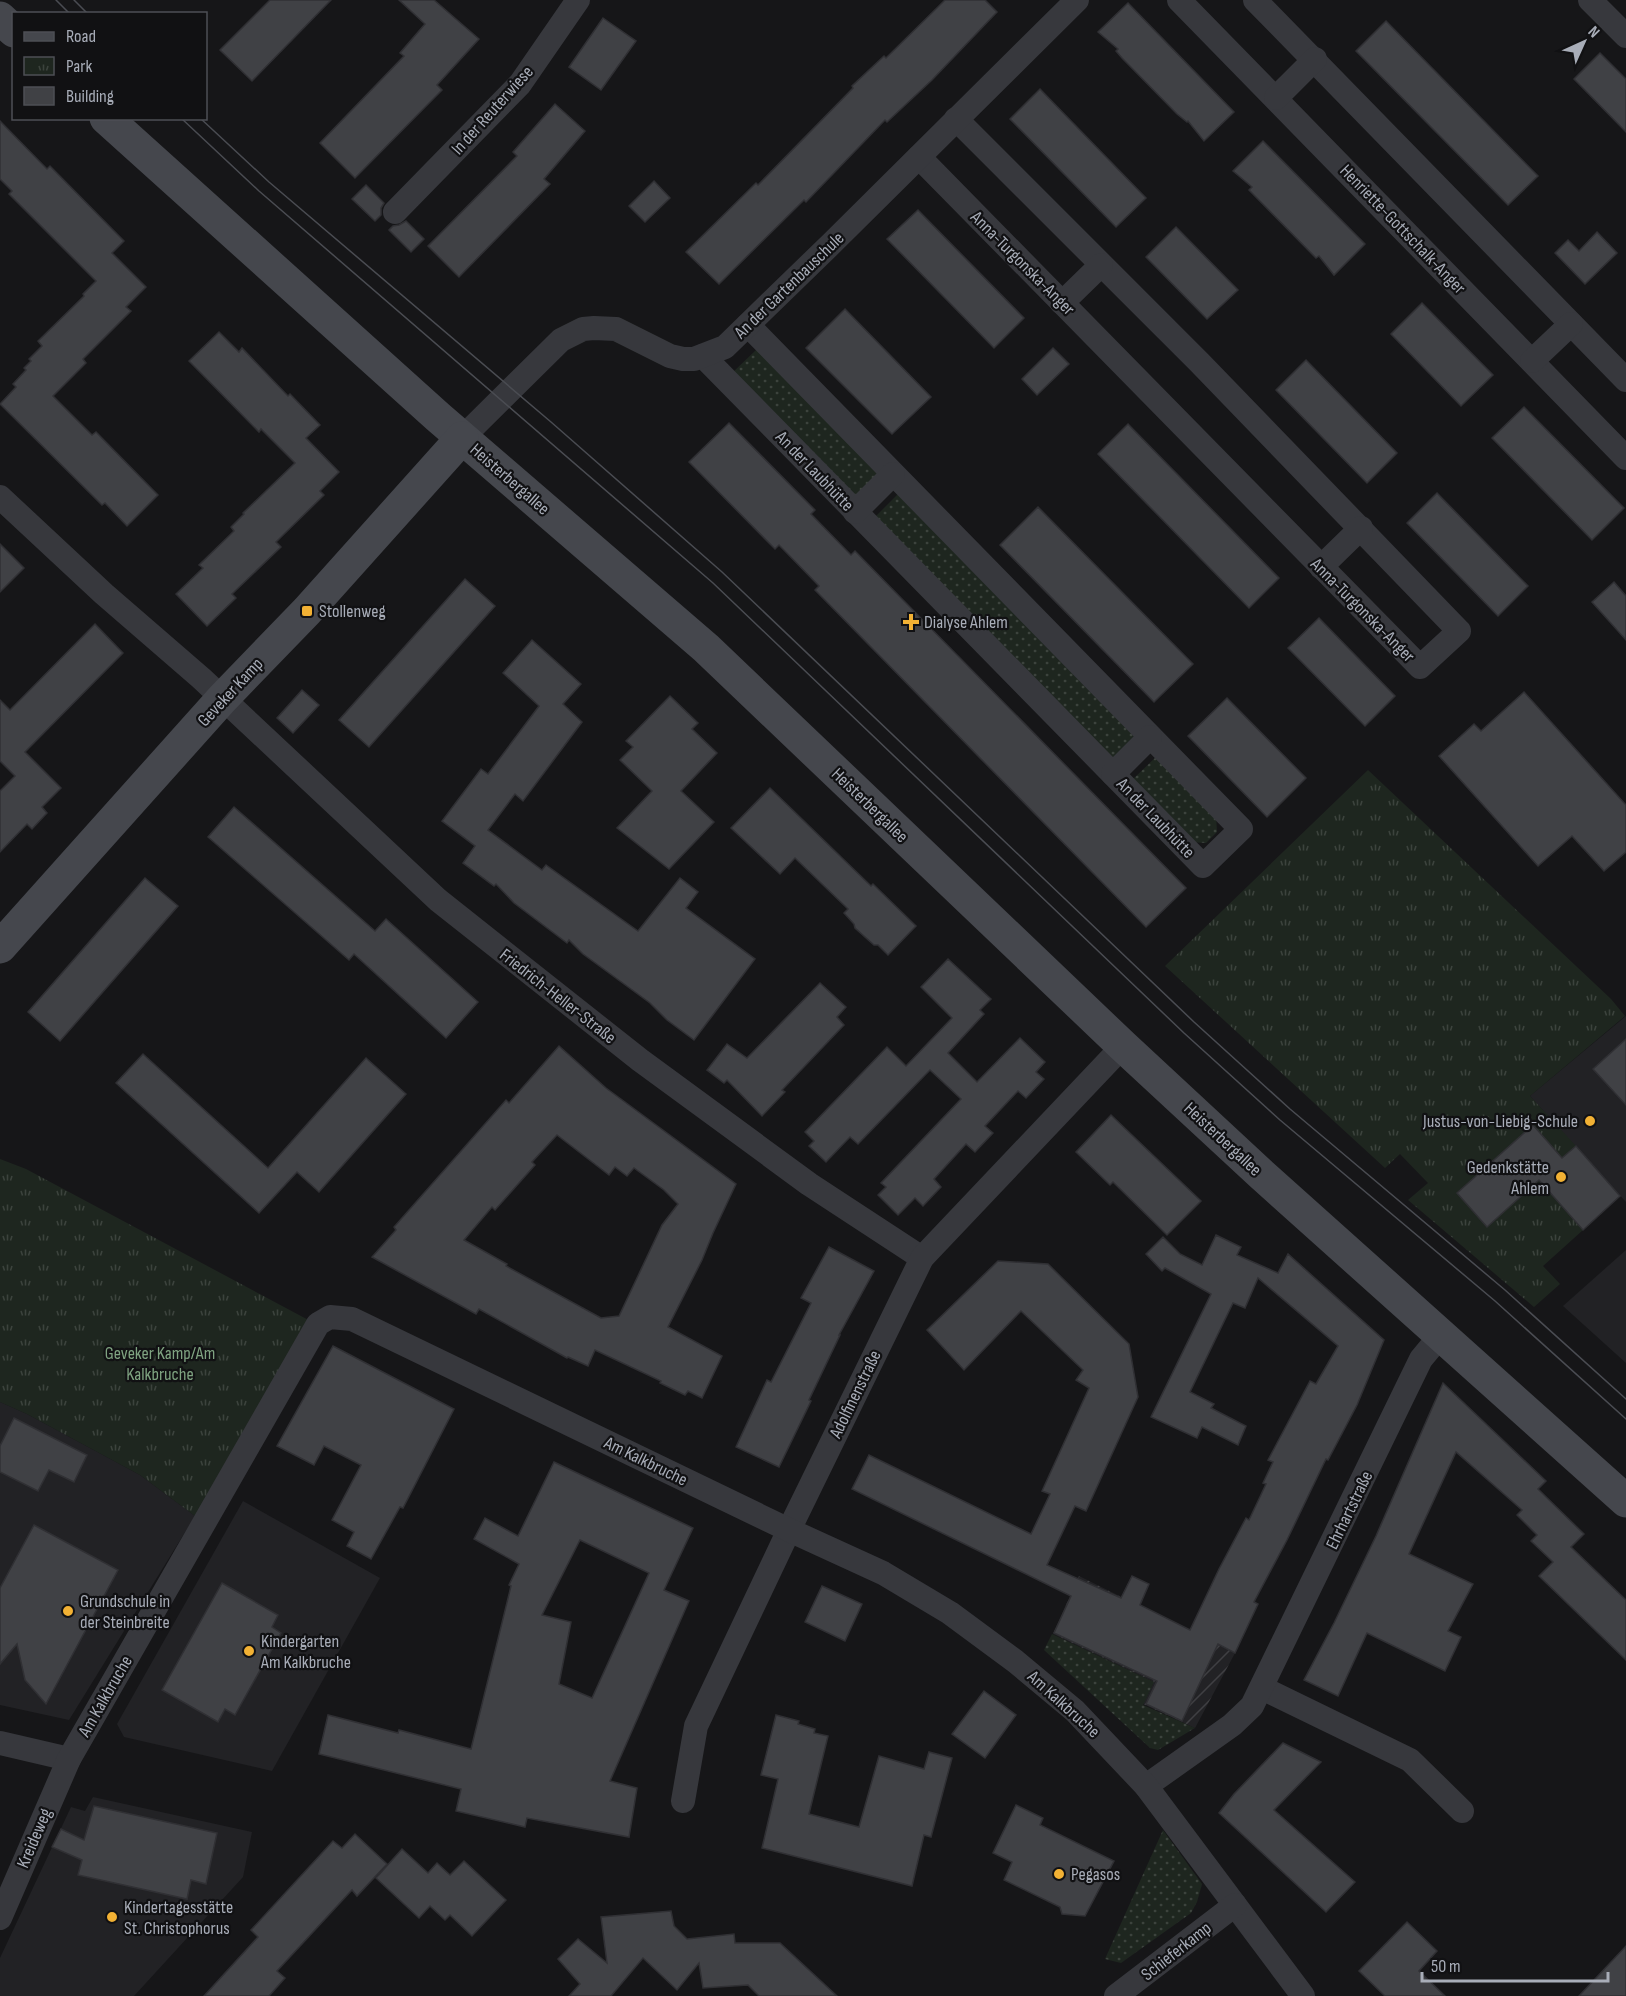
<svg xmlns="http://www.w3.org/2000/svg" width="1626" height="1996" viewBox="0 0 1626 1996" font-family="'Sofia Sans Condensed',sans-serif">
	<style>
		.built { fill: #222225 }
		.industrial { fill: url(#industrial-furrows) }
		.grass { fill: url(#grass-dots) }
		.park { fill: url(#park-tufts) }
		.building { fill: #404145; stroke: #303034; stroke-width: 1.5; fill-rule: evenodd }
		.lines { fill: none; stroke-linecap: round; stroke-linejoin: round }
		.street { stroke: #37383d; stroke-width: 24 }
		.secondary { stroke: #45474d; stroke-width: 33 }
		.tram { stroke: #4a4c52; stroke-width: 1.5 }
		.poi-dot { fill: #f2b134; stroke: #111113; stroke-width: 2 }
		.labels { text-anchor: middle; stroke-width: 4.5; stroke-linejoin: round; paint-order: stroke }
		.street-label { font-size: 18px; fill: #a8adb8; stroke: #111113 }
		.poi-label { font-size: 18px; fill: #a8adb8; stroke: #111113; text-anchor: start }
		.park-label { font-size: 18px; fill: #7fa381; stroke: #111113 }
	</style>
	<defs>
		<pattern id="industrial-furrows" width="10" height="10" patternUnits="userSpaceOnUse" patternTransform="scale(1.5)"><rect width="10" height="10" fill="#222225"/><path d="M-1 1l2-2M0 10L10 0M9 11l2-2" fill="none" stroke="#3f3f43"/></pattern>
		<pattern id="grass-dots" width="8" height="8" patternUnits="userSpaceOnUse" patternTransform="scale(1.5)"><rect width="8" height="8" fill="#1e261f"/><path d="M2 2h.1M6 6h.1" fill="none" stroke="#3c433d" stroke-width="1.8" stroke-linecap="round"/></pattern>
		<pattern id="park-tufts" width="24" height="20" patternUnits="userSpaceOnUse" patternTransform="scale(1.5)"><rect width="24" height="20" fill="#1e261f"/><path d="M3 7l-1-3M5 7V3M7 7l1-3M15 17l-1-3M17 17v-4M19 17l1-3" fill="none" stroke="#3c433d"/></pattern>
	</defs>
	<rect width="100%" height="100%" fill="#161618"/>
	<g class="built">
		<path d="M1626 1016V1202L1530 1096Z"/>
		<path d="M1626 1250V1363L1563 1306Z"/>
		<path d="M0 1402 27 1414 140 1475 195 1516 69 1720 0 1705Z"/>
		<path d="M243 1501 380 1578 272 1771 124 1737 117 1724Z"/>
		<path d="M93 1797 252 1832 243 1877 134 1996H0V1958L71 1807 85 1811Z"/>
	</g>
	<path class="industrial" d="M1079 1576 1235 1653 1195 1728 1143 1704 1154 1682 1053 1634Z"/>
	<g class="grass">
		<path d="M756 350 763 354 878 473 857 497 731 374Z"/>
		<path d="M900 492 1136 738 1114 761 872 520Z"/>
		<path d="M1158 755 1216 815 1217 832 1206 843 1189 842 1130 782Z"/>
		<path d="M1052 1634 1154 1682 1143 1705 1195 1728 1158 1750 1150 1748 1044 1650Z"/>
		<path d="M1163 1830 1202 1884 1197 1902 1191 1913 1121 1963 1105 1959Z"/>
	</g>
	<g class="park">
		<path d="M1368 770 1611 999 1625 1016 1530 1096 1576 1146 1562 1158 1533 1126 1487 1226 1539 1180 1583 1230 1543 1266 1560 1284 1534 1307 1408 1200 1428 1183 1400 1154 1385 1168 1165 966Z"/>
		<path d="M0 1159 26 1169 314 1323 195 1516 140 1475 27 1414 0 1402Z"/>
	</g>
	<g class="building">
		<path d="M270 0H331L252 81 220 50Z"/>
		<path d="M399 0H434L479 39 437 85 442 90 355 178 320 143 404 56 400 53 425 24Z"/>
		<path d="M945 0H985L997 12 932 80 887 122 885 120 806 202 804 200 719 284 686 252 756 183 758 185 853 88 852 86 884 56 886 58Z"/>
		<path d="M1128 3 1234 112 1204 141 1188 121 1187 122 1177 114 1122 58 1116 51 1118 49 1098 32Z"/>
		<path d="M603 18 636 41 601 90 569 67Z"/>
		<path d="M1386 21 1538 176 1508 205 1356 51Z"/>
		<path d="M1600 53 1626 79V132L1574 79Z"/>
		<path d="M1040 89 1146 198 1116 227 1010 119Z"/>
		<path d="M555 104 585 131 544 179 550 184 459 277 428 246 517 156 513 152Z"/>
		<path d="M0 121 47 169 50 166 124 241 112 253 146 287 126 307 131 311 83 359 86 363 53 396 92 435 96 432 158 495 127 526 105 503 102 505 0 404 16 387 13 384 26 370 24 368 31 361 29 359 42 346 38 341 84 296 83 294 96 281 9 194 12 191 0 179Z"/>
		<path d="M1263 141 1365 244 1334 275 1319 256 1316 258 1249 190 1252 187 1233 171Z"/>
		<path d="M654 181 670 198 645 222 629 206Z"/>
		<path d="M366 185 384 203 381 208V215L375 221 352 199Z"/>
		<path d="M918 210 1024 318 994 348 887 239Z"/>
		<path d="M406 221 424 239 411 252 389 230 393 226 399 225Z"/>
		<path d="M1176 227 1238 290 1207 319 1146 257Z"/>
		<path d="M1597 232 1617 253 1585 284 1555 253 1568 240 1579 251Z"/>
		<path d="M1422 303 1493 375 1461 406 1391 334Z"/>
		<path d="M845 309 931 397 892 434 806 348Z"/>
		<path d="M219 332 239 352 242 348 288 396 290 394 320 425 306 438 339 472 320 491 324 495 276 542 281 547 232 594 236 598 207 626 176 594 203 568 199 565 234 531 231 527 244 514 243 513 295 463 261 429 259 432 189 361Z"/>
		<path d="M1053 348 1069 364 1037 395 1022 379Z"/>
		<path d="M1306 360 1397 453 1367 483 1276 390Z"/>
		<path d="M1524 407 1624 508 1592 540 1492 438Z"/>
		<path d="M729 423 815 510 811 514 851 555 855 551 1186 888 1146 927 815 590 819 586 779 545 775 549 689 462Z"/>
		<path d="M1128 424 1279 578 1249 608 1098 454Z"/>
		<path d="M1437 493 1528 586 1498 616 1407 523Z"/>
		<path d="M1038 507 1193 664 1154 702 1000 545Z"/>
		<path d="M0 544 24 568 0 592Z"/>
		<path d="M465 579 495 606 369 747 339 720Z"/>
		<path d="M1614 582 1626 596V640L1592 602Z"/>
		<path d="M1319 618 1395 696 1365 726 1288 648Z"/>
		<path d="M95 624 123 653 25 752 61 788 42 807 47 813 32 829 27 824 0 852V791L15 776 0 761V700L10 710Z"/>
		<path d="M532 640 581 684 563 704 582 722 523 801 515 794 488 830 542 870 546 865 638 931 680 878 698 892 686 908 755 959 694 1040 667 1020 650 1003 583 954 569 940 567 943 514 903 496 884 494 886 463 863 475 846 442 821 481 769 488 774 539 706 503 673Z"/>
		<path d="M302 690 319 705 293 733 277 718Z"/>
		<path d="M1524 692 1626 805V852L1604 871 1572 836 1538 866 1439 756 1474 724 1481 731Z"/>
		<path d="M670 696 698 723 692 729 717 753 681 791 714 822 669 869 617 828 652 791 620 760 633 747 626 741Z"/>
		<path d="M1227 698 1306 778 1267 817 1188 736Z"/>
		<path d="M770 788 871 886 873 884 916 926 888 955 878 945H874L855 928 854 924 844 913 848 909 795 858 780 874 731 828Z"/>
		<path d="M234 807 375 931 386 919 478 1002 446 1038 354 954 349 960 208 837Z"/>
		<path d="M145 878 178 906 60 1041 28 1012Z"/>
		<path d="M948 959 991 999 980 1010 984 1014 948 1053 977 1082 1020 1038 1045 1062 1036 1072 1044 1079 1026 1098 1018 1091 985 1126 993 1133 975 1152 966 1144 934 1179 941 1187 923 1206 915 1198 898 1215 878 1195 886 1187 881 1183 961 1099 930 1070 858 1144 850 1137 826 1162 809 1146 814 1141 805 1132 887 1047 906 1066 952 1018 921 987Z"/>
		<path d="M820 983 846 1007 837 1017 844 1025 782 1090 785 1092 762 1116 727 1080 724 1083 707 1070 727 1044 747 1058Z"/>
		<path d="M1626 1039V1105L1593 1069Z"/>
		<path d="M559 1046 606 1088 736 1184 713 1233 702 1260 668 1327 722 1356 702 1398 688 1391 685 1395 660 1383 661 1381 595 1350 588 1366 568 1357 567 1358 479 1309 476 1314 372 1257 396 1230 394 1227 506 1100 509 1103ZM557 1135 609 1175 615 1167 627 1176 634 1168 664 1190 678 1204 662 1225 619 1316 601 1318 506 1266 507 1264 464 1240 492 1207 495 1210 535 1165 532 1162Z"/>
		<path d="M143 1054 268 1168 366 1058 406 1094 319 1192 297 1172 259 1213 116 1083Z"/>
		<path d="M1111 1115 1201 1201 1167 1235 1113 1182 1110 1185 1076 1152Z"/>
		<path d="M1533 1125 1562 1158 1576 1146 1620 1196 1583 1230 1539 1180 1487 1227 1457 1193Z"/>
		<path d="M1216 1235 1241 1247 1237 1255 1278 1273 1288 1254 1384 1340 1357 1405 1328 1460 1326 1459 1287 1540 1254 1602 1258 1604 1235 1653 1218 1644 1182 1721 1146 1704 1157 1681 1054 1633 1071 1596 852 1489 869 1455 1031 1534 1050 1494 1042 1491 1089 1388 1076 1380 1083 1370 1021 1311 964 1370 927 1330 998 1261 1048 1264 1129 1344 1138 1397 1086 1511 1075 1506 1047 1565 1121 1598 1132 1576 1149 1584 1140 1605 1190 1630 1219 1569 1246 1518 1249 1520 1266 1484 1263 1483 1273 1462 1268 1460 1310 1381 1316 1384 1338 1346 1258 1278 1245 1308 1233 1303 1190 1392 1214 1404 1211 1408 1246 1426 1238 1445 1202 1427 1197 1438 1151 1417 1211 1294 1165 1268 1162 1271 1146 1254 1163 1237 1180 1254 1202 1265Z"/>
		<path d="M829 1247 874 1271 839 1335H840L809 1400 811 1401 779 1467 736 1447 767 1380 771 1382 811 1303 801 1298Z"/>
		<path d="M333 1346 454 1409 403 1508 400 1507 371 1559 347 1546 354 1532 332 1520 361 1465 324 1446 314 1465 277 1446Z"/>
		<path d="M1443 1383 1546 1481 1538 1489 1584 1534 1571 1547 1626 1600V1660L1539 1576 1553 1562 1531 1541 1537 1535 1517 1515 1522 1510 1456 1452 1409 1554 1473 1584 1448 1631 1461 1637 1445 1671 1367 1633 1338 1696 1304 1680 1334 1623 1376 1536Z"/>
		<path d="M14 1418 87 1455 74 1482 49 1470 38 1491 0 1472V1446Z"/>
		<path d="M554 1462 693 1528 664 1590 689 1601 610 1781 637 1788 629 1837 527 1818 525 1827 456 1811 461 1789 319 1754 328 1715 398 1733 399 1730 471 1749 511 1586 509 1585 519 1564 474 1539 485 1518 518 1536ZM580 1540 649 1573 592 1698 559 1684 571 1622 542 1615Z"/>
		<path d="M34 1525 118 1570 46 1704 25 1680 17 1644 0 1664V1588Z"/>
		<path d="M222 1583 278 1615 272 1627 281 1633 235 1715 225 1709 218 1722 162 1690Z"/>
		<path d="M822 1586 862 1604 845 1641 805 1622Z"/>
		<path d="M984 1691 1016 1715 985 1758 952 1734Z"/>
		<path d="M776 1715 799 1721 798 1724 815 1729 814 1733 828 1736 809 1814 859 1827 879 1756 924 1769 929 1752 952 1758 931 1837 924 1835 912 1886 762 1848 778 1779 761 1775Z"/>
		<path d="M1283 1743 1321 1762 1274 1810 1355 1882 1326 1912 1219 1813 1234 1794Z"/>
		<path d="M1016 1805 1043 1818 1040 1825 1114 1861 1085 1916 1062 1914 1060 1907 1004 1880 1012 1862 993 1853Z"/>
		<path d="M94 1806 217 1833 206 1884 191 1880 187 1899 78 1875 82 1860 52 1847 61 1829 84 1840Z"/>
		<path d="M355 1834 387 1864 357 1896 352 1890 277 1971 285 1978 269 1996H204L258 1937 251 1930 333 1841 342 1848Z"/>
		<path d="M402 1849 428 1873 437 1863 450 1875 464 1861 506 1900 472 1936 450 1915 445 1920 430 1906 419 1918 376 1878Z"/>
		<path d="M671 1911 674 1926 687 1939 734 1934 735 1943H780L837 1996H759L748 1985 703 1988 699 1963 677 1990 643 1958 611 1996H569L580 1984 558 1959 578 1939 607 1963 601 1917Z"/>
		<path d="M1407 1922 1437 1951 1419 1971 1445 1996H1385L1359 1971Z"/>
		<path d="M1626 1946V1996H1579Z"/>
	</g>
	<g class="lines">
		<g class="street">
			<path d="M1179 0 1626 458"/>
			<path d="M1255 0 1626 380"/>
			<path d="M1590 0 1626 36"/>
			<path d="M1276 98 1315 59"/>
			<path d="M919 157 1420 667 1459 631 1200 363 956 119"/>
			<path d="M395 212 520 84 578 0"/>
			<path d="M1062 303 1101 265"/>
			<path d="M703 356 1203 866 1241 829 748 325"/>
			<path d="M1532 361 1571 324"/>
			<path d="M462 438 561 340 583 329 594 328 616 329 670 356 683 359H694L725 347 832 243 1077 0"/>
			<path d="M0 497 104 594 201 678 438 900 640 1060 809 1184 922 1258"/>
			<path d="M855 512 893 474"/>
			<path d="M1321 567 1361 528"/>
			<path d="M1113 774 1150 737"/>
			<path d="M1262 1688 1410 1760 1462 1811"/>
			<path d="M0 1743 69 1759"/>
			<path d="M1146 1786 1232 1725 1252 1706 1421 1359 1441 1335"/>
			<path d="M683 1801 696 1726 789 1530 922 1258 1123 1046"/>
			<path d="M0 1918 69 1759 318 1324 330 1317 352 1319 789 1530 883 1573 950 1613 1015 1661 1075 1711 1146 1786 1303 1996"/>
			<path d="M1116 1996 1235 1905"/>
		</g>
		<g class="secondary">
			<path d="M0 18 14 31"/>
			<path d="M106 118 438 417 706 648 1123 1046 1261 1174 1626 1501"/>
			<path d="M0 947 222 699 307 611 462 438"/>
		</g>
		<g class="tram">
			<path d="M56 0 70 14"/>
			<path d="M74 0 88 14"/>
			<path d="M181 118 259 191 713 583 1184 1033 1280 1120 1495 1301 1626 1419"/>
			<path d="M200 118 269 182 551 422 722 572 1194 1022 1290 1109 1505 1290 1626 1399"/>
		</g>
	</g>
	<g class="poi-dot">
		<rect x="301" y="605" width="12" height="12" rx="3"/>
		<path d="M908 613h6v6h6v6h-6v6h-6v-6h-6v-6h6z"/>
		<circle cx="1590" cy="1121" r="6"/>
		<circle cx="1561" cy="1177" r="6"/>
		<circle cx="68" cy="1611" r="6"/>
		<circle cx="249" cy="1651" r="6"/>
		<circle cx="1059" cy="1874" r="6"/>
		<circle cx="112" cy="1917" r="6"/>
	</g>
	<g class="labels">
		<g class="street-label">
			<text transform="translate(492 110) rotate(-48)" y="6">In der Reuterwiese</text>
			<text transform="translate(1403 229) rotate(46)" y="6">Henriette-Gottschalk-Anger</text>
			<text transform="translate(1023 263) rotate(45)" y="6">Anna-Turgonska-Anger</text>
			<text transform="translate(789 285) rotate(-44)" y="6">An der Gartenbauschule</text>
			<text transform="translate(815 471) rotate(46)" y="6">An der Laubhütte</text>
			<text transform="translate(510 479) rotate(41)" y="6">Heisterbergallee</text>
			<text transform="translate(1363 610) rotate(45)" y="6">Anna-Turgonska-Anger</text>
			<text transform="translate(230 692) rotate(-47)" y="6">Geveker Kamp</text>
			<text transform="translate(870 805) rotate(44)" y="6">Heisterbergallee</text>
			<text transform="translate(1156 818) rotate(46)" y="6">An der Laubhütte</text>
			<text transform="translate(558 996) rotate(38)" y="6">Friedrich-Heller-Straße</text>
			<text transform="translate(1223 1139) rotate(43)" y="6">Heisterbergallee</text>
			<text transform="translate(855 1394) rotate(-64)" y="6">Adolfinenstraße</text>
			<text transform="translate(646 1461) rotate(26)" y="6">Am Kalkbruche</text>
			<text transform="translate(1349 1510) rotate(-64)" y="6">Ehrhartstraße</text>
			<text transform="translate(105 1696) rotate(-60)" y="6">Am Kalkbruche</text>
			<text transform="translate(1064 1704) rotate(42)" y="6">Am Kalkbruche</text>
			<text transform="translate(34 1838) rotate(-67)" y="6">Kreideweg</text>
			<text transform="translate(1176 1951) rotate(-38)" y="6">Schieferkamp</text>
		</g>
		<g class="poi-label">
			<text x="319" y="617">Stollenweg</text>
			<text x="924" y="628">Dialyse Ahlem</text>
			<text x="1578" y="1127" text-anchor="end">Justus-von-Liebig-Schule</text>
			<text x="1549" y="1173" text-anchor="end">Gedenkstätte<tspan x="1549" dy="21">Ahlem</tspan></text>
			<text x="80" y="1607">Grundschule in<tspan x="80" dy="21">der Steinbreite</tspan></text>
			<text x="261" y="1647">Kindergarten<tspan x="261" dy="21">Am Kalkbruche</tspan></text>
			<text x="1071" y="1880">Pegasos</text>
			<text x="124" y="1913">Kindertagesstätte<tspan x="124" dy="21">St. Christophorus</tspan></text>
		</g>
		<g class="park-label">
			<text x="160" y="1359">Geveker Kamp/Am<tspan x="160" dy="21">Kalkbruche</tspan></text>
		</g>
	</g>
	<rect x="12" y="12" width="195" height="108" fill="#111113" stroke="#4d4f55" stroke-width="1.5"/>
	<rect x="24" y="32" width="30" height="9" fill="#45474d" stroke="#4d4f55" stroke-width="1.5"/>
	<text x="66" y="42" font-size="18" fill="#a8adb8">Road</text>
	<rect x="24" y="57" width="30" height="18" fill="url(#park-tufts)" stroke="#4d4f55" stroke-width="1.5"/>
	<text x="66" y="72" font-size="18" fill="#a8adb8">Park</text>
	<rect x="24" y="87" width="30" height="18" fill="#404145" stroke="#4d4f55" stroke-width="1.5"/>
	<text x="66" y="102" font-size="18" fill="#a8adb8">Building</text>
	<g transform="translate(1584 42) rotate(45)" stroke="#111113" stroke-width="4.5" paint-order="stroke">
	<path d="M0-4.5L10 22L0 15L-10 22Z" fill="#a8adb8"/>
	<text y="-9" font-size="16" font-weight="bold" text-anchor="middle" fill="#a8adb8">N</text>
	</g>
	<path d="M1422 1972v9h186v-9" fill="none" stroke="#a8adb8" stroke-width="3"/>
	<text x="1431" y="1972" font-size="18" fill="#a8adb8" stroke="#111113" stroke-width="4.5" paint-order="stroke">50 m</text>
</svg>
